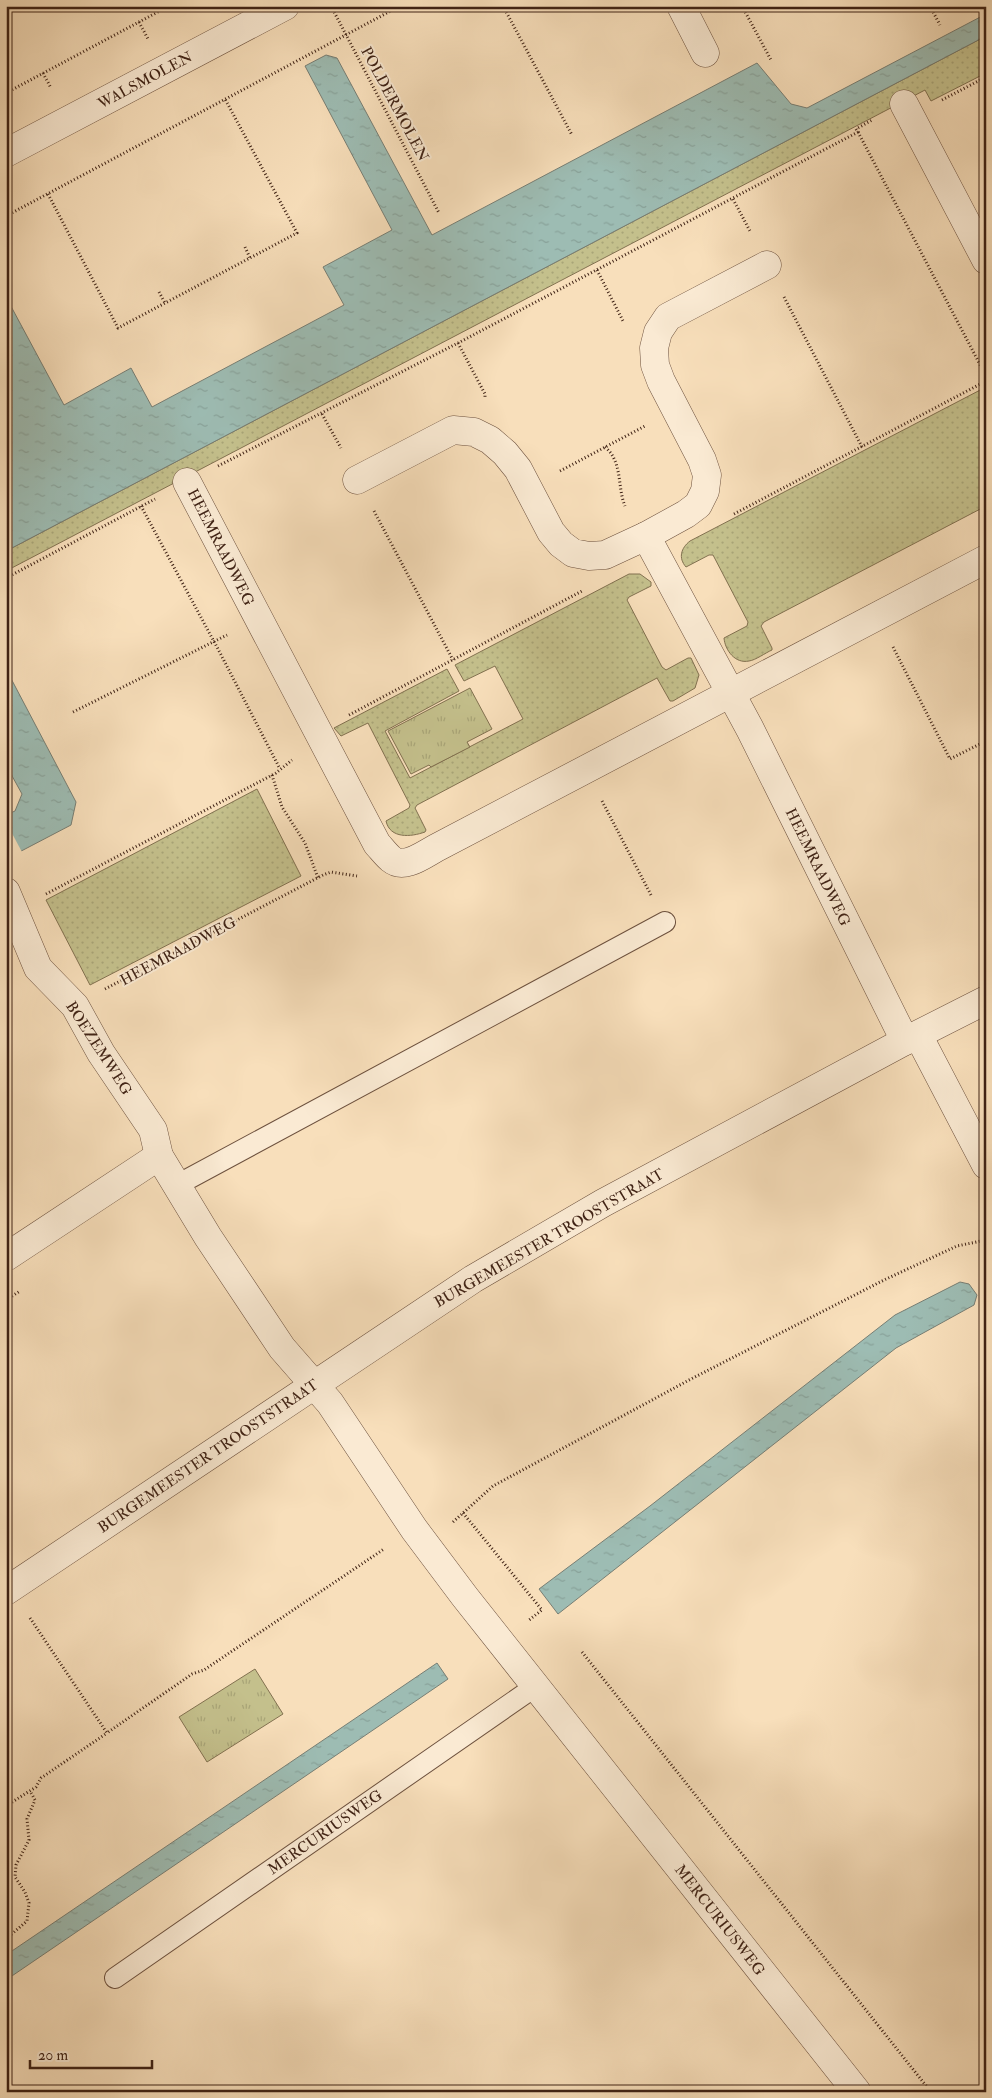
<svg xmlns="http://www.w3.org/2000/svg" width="992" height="2098" viewBox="0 0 992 2098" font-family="'IM FELL Double Pica',serif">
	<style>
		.grass { fill: url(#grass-dots); stroke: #827150 }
		.park { fill: url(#park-tufts); stroke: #827150 }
		.water { fill: url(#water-ripples); stroke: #777e74 }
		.pier { fill: #f8dfbb }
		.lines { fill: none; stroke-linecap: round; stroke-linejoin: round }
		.lane-casing { stroke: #6d513e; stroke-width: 22 }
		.street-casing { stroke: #6d513e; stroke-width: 29 }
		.path { stroke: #3f2215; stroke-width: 3; stroke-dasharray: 1 2.5; stroke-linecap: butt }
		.lane { stroke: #faead3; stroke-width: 20 }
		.street { stroke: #faead3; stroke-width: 28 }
		.labels { text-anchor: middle; stroke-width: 4; stroke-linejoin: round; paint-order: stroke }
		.street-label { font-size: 15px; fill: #3f2215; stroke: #faead3 }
	</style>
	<defs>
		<pattern id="grass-dots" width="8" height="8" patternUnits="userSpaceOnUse" patternTransform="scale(1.25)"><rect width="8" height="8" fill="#c4c08c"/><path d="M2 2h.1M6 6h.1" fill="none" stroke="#a9a578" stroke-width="1.8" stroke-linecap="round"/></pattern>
		<pattern id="park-tufts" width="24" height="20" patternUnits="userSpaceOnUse" patternTransform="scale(1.25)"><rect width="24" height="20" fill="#c4c08c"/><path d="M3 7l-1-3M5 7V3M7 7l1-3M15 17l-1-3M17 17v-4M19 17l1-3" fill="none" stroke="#a9a578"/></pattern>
		<pattern id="water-ripples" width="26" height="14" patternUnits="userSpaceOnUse" patternTransform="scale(1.25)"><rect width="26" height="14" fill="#9dbcb3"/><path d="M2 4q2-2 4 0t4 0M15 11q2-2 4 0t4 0" fill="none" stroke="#88a199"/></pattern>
	</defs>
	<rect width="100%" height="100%" fill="#f8dfbb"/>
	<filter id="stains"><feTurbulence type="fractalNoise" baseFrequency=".004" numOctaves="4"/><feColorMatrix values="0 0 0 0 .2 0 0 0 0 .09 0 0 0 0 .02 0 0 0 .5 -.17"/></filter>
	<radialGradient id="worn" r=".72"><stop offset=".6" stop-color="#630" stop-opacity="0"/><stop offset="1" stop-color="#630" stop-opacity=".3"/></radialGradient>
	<g class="grass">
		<path d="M986 36V73L931 101 925 90 6 571V557L10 549Z"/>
		<path d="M986 387V506L764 622 761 626 772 648V650C765 653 756 660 749 661 735 664 725 650 724 638L747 626 748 622 713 555H709L686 567C678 558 681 548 690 541Z"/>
		<path d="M629 574H640L651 582V586L629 597 627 600 662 667 666 670 688 658H691L699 675 695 688 673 701H670L657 678 417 805 415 808 426 830 425 832C411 837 390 839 386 821L409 808 410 805 368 723 341 736 334 728 447 669 459 691 385 731 410 778 523 719 495 666 464 681 455 665Z"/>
		<path d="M257 789 301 876 90 985 46 900Z"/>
	</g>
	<g class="park">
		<path d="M470 688 492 729 467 742 470 747 431 767 429 765 411 774 388 731Z"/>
		<path d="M255 1669 283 1714 207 1762 179 1717Z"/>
	</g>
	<g class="water">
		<path d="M986 14V36L10 549 6 557V297L64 405 131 368 152 407 344 305 323 267 392 230 305 66 326 55 337 58 432 235 757 63 791 104 807 108Z"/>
		<path d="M6 669 76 802 71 825 6 859V815L15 811 22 794 6 765Z"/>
		<path d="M960 1282 969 1284 977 1295 974 1305 896 1348 558 1614 539 1589 650 1506 895 1315Z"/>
		<path d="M437 1663 448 1679 6 1980V1955Z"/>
	</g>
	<path class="pier" d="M6 822 23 854 6 862Z"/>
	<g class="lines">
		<defs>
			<g id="lane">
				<path d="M177 1185 665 922"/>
				<path d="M115 1978 536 1686"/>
			</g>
			<g id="street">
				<path d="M681 6 705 53"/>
				<path d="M904 104 986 260"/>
				<path d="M6 153 285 6"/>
				<path d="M357 480 453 430 474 432 490 440 505 453 518 469 551 532 561 544 573 553 589 556 605 555 646 536 686 514 698 505 705 491 707 475 702 460 661 381 655 365 654 348 658 332 668 317 767 265"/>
				<path d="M187 482 377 844C381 848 386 855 391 859 404 870 423 855 436 848L986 559"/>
				<path d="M646 536 750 729 905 1041"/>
				<path d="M6 892 38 968 75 1006 101 1053 153 1130 159 1156 208 1237 282 1348 330 1403 414 1529 465 1597 857 2092"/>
				<path d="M918 1035 986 1165"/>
				<path d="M6 1257 159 1156"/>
				<path d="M6 1591 473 1279 603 1203 905 1041 986 1000"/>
			</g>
		</defs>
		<use href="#lane" class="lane-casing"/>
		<use href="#street" class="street-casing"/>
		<g class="path">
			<path d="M331 6 439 213"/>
			<path d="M503 6 572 135"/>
			<path d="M742 6 771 60"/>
			<path d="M930 6 940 25"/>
			<path d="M139 22 148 39"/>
			<path d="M43 73 51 88"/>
			<path d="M6 93 169 6"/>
			<path d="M942 100 986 77"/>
			<path d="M858 132 986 376"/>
			<path d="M48 194 118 328 297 233 225 99"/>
			<path d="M733 199 751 233"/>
			<path d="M6 216 400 6"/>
			<path d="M245 247 250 258"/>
			<path d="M597 270 623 321"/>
			<path d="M159 292 165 303"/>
			<path d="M784 297 862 447"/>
			<path d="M458 343 485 394V399"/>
			<path d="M322 414 341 448"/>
			<path d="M605 447C623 462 617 487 625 506"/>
			<path d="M218 466 458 343 858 132 856 129 872 120"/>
			<path d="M560 471 645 426"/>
			<path d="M141 506 218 649 280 769"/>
			<path d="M374 511 453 660"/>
			<path d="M734 514 986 381"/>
			<path d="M6 578 155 499"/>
			<path d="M893 647 950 759 986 741"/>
			<path d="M73 712 227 635"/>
			<path d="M349 715 582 591"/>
			<path d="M272 775 282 807 305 843 318 878"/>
			<path d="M602 801 651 895"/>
			<path d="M46 894 276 773 292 760"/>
			<path d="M105 989 323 875 331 872 357 876"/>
			<path d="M6 1300 20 1291"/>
			<path d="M463 1513 542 1610 529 1620"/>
			<path d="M453 1522 493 1486 691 1379 884 1280 957 1246 986 1240"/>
			<path d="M30 1618 107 1733 192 1674 204 1670 384 1549"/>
			<path d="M582 1652 931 2092"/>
			<path d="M6 1806 36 1787 41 1778 107 1733"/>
			<path d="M6 1939 27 1921 29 1903 25 1892 15 1877 16 1865 29 1840 27 1819 35 1800 30 1791"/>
		</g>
		<use href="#lane" class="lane"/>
		<use href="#street" class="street"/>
	</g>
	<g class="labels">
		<g class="street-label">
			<text transform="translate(145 80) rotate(-28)" y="5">WALSMOLEN</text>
			<text transform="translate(395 104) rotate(62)" y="5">POLDERMOLEN</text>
			<text transform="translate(221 547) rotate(63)" y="5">HEEMRAADWEG</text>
			<text transform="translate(818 867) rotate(64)" y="5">HEEMRAADWEG</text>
			<text transform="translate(178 951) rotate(-28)" y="5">HEEMRAADWEG</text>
			<text transform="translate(99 1048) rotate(57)" y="5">BOEZEMWEG</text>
			<text transform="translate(549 1238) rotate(-30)" y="5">BURGEMEESTER TROOSTSTRAAT</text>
			<text transform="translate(208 1456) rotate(-34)" y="5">BURGEMEESTER TROOSTSTRAAT</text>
			<text transform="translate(325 1832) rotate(-35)" y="5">MERCURIUSWEG</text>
			<text transform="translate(720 1920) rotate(52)" y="5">MERCURIUSWEG</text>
		</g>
	</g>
	<rect width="992" height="2098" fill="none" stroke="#f8dfbb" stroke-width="25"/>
	<rect x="8" y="8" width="977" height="2083" fill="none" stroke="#3f2215" stroke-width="2.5"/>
	<rect x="12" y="12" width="967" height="2073" fill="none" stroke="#3f2215"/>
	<path d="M30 2060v8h122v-8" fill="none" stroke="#3f2215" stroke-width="2.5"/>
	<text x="38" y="2060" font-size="15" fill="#3f2215" stroke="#faead3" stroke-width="4" paint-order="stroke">20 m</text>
	<rect width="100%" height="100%" filter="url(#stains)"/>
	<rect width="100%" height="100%" fill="url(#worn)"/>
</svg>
